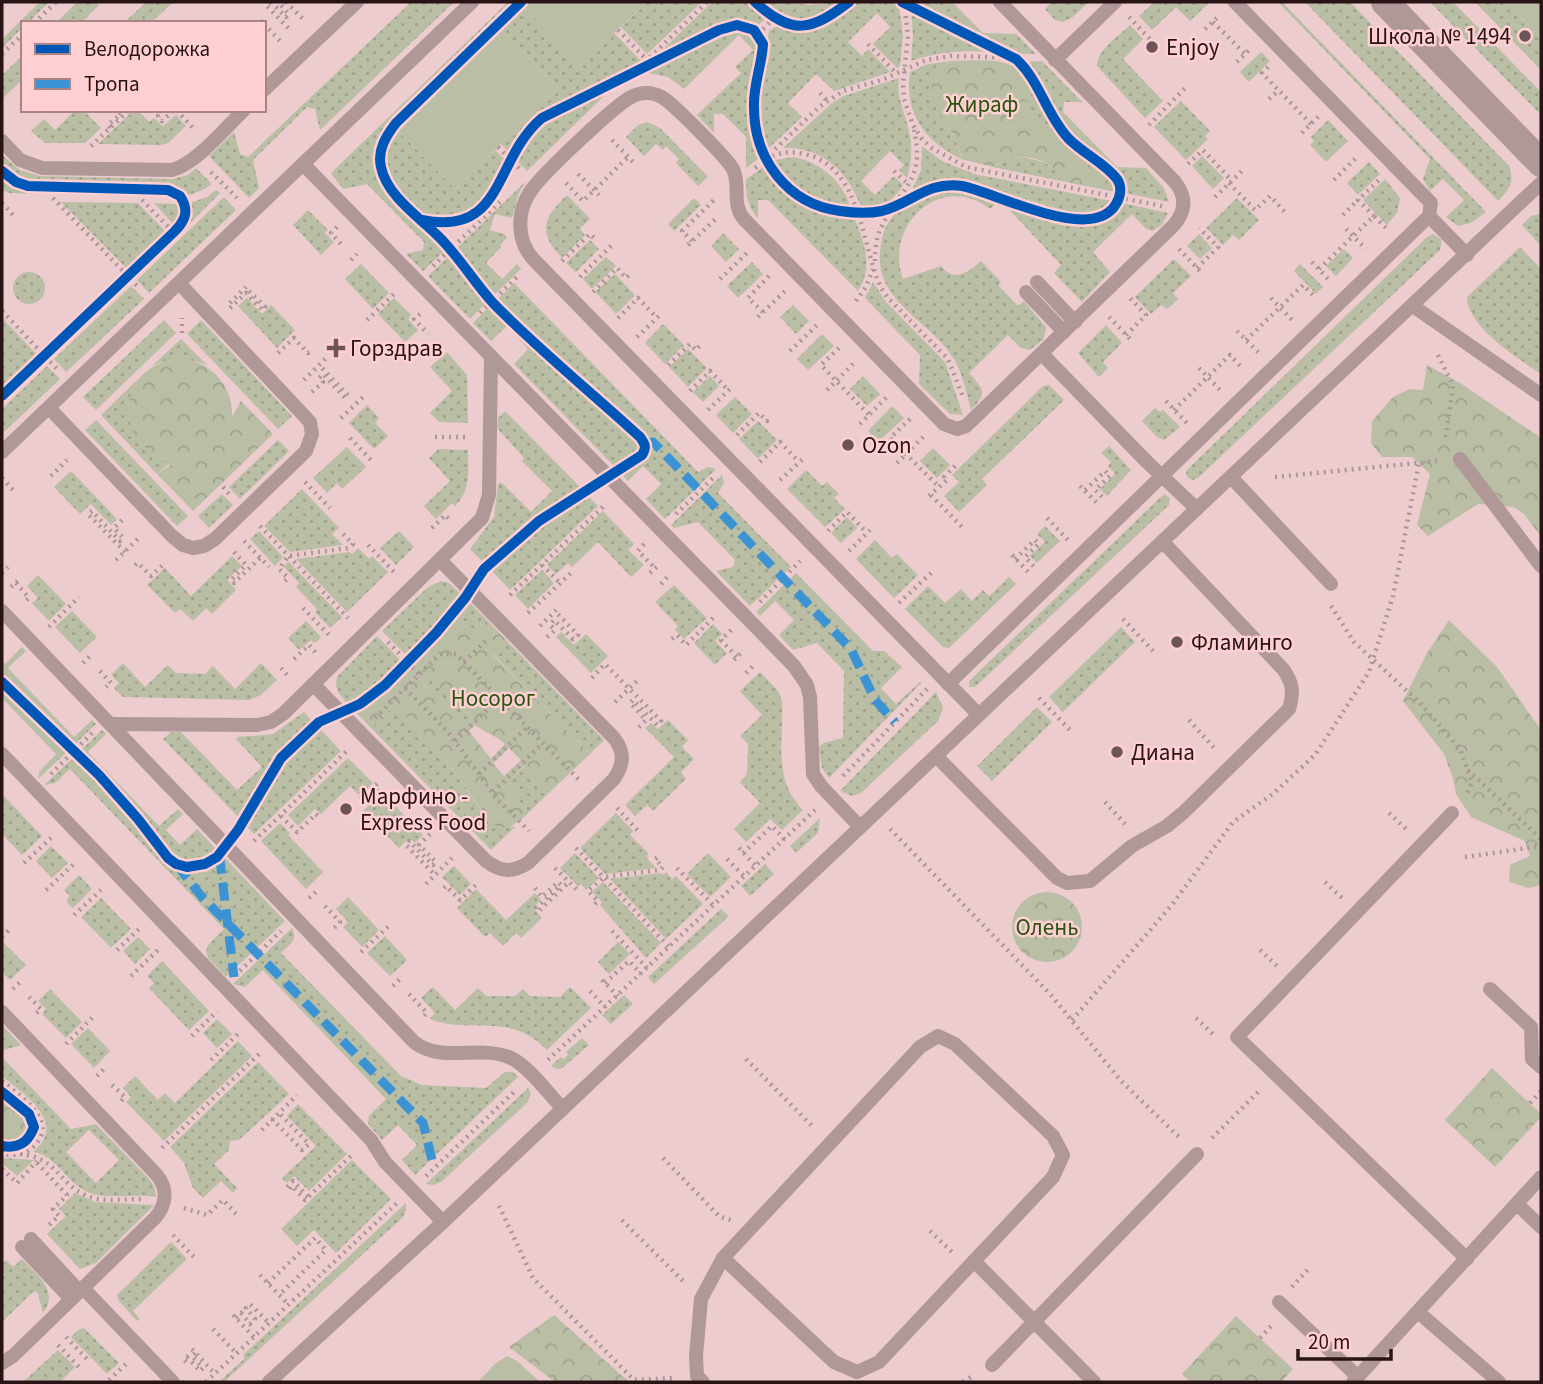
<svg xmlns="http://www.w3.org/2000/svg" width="1543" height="1384" viewBox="0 0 1543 1384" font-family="'Source Sans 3',sans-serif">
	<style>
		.grass { fill: url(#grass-dots); fill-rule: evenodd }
		.forest { fill: url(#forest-crowns); fill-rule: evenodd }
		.garden { fill: #babea5 }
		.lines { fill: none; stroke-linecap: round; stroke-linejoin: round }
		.path { stroke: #ab9697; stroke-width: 4.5; stroke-dasharray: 2 5; stroke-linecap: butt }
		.lane { stroke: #b09798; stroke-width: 14 }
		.street { stroke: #b09798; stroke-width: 28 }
		.quiet { stroke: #3c93d3; stroke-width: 9; stroke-dasharray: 18 9; stroke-linecap: butt }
		.cycleway-casing { stroke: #ffcfd1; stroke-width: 15 }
		.cycleway { stroke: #0057b8; stroke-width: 10 }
		.poi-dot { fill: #6d5456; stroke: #ffcfd1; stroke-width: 2.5 }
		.labels { text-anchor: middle; stroke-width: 5; stroke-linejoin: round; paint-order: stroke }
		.poi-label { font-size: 23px; fill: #281415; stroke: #ffcfd1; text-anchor: start }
		.park-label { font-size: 23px; fill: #295511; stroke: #ffcfd1 }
	</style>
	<defs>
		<pattern id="grass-dots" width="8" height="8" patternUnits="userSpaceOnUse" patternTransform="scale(1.75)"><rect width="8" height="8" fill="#babea5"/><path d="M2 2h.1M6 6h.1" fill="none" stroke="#a0a28d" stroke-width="1.8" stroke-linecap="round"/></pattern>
		<pattern id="forest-crowns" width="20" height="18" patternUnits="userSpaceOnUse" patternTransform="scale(1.75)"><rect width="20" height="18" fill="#babea5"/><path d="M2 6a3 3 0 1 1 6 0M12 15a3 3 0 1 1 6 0" fill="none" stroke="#a0a28d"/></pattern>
	</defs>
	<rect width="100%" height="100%" fill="#ecccce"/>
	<g class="grass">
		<path d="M40 2H49L28 23H23V27L2 48V39Z"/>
		<path d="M77 2H95L99 5 81 23H56Z"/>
		<path d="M146 2H173L151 23H124Z"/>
		<path d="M411 2H454L320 130 315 109 307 107 253 160 259 188 249 198 209 156 234 132 240 154 248 157Z"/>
		<path d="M508 2H514L393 120C346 177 410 211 445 250L423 271 406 254 423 250 424 242 367 184 343 189 331 173Z"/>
		<path d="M634 2H702L647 54 621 27 640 8Z"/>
		<path d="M712 2H750L762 13 764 20 758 25 737 21 723 23 656 56Z"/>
		<path d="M760 2H787L810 5 844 2C813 25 791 28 760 2Z"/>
		<path d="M857 2H890L899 5 903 36 900 66 897 68 873 44 890 27 877 13 848 42 862 56 868 49 890 72 834 91 816 74 788 103 802 117 768 149 759 122 758 100 769 31 779 25C818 36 826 22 857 2Z"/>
		<path d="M912 2H952L983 33 1016 34 1036 54H1017Z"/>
		<path d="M1052 2H1089L1073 17 1063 22 1055 20 1045 9Z"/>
		<path d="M1154 2H1210L1190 21 1176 7 1152 30 1139 16Z"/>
		<path d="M1278 2H1282L1486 212 1471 223 1458 226 1446 217 1464 200 1443 179 1430 191 1423 179 1430 159Z"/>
		<path d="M1305 2H1350L1509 166C1515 182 1509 190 1498 201Z"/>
		<path d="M1430 2H1453L1541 92V115Z"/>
		<path d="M1475 2H1506L1541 38V70Z"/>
		<path d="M523 6 581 65 614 33 641 61 633 68 539 115 523 131 510 153 501 144 558 88 500 29Z"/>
		<path d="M911 10 993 52C965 50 938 51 911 61L913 36Z"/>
		<path d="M1130 25 1143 39 1123 59 1163 101 1145 118 1097 66C1097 50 1119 36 1130 25Z"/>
		<path d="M737 29C747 32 757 34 758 46 752 92 742 111 762 156L746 168V137L723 114H714V133L697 115 741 73 735 67 753 50 739 35 684 89 668 77 643 72 720 33Z"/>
		<path d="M1261 52 1270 61 1249 82 1240 72Z"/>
		<path d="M23 55V79L2 99V75Z"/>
		<path d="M951 61C904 92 960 125 961 159 925 141 904 114 910 72L928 64Z"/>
		<path d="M1042 61 1082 102H1064L1063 112 1117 167 1146 168 1164 188 1169 202 1125 193C1124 168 1091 155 1075 139 1053 116 1048 83 1026 62Z"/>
		<path d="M899 78C896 96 904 110 908 127 913 144 912 161 907 178L899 170 904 165 890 151 861 181 875 195 894 176 903 185C893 202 882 207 862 209 849 173 823 146 783 148L833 102 844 96Z"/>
		<path d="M1030 80 1058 132 1079 154 1072 155C1056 132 1010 114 1030 80Z"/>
		<path d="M610 90 527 171 516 160 530 136 544 122Z"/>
		<path d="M1181 101 1210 131 1205 136 1208 139 1186 160 1154 127Z"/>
		<path d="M75 110H83L101 128 85 143H45L31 131 44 119 55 130Z"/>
		<path d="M134 110H137L149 122 154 118 163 126 176 115 186 126 168 143 161 145 98 144Z"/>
		<path d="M1328 120 1348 141 1326 162 1310 145 1314 141 1311 137Z"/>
		<path d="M647 122 660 128 708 177 698 186 676 163 679 159 666 146 663 150 656 144 644 156 626 137 638 125Z"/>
		<path d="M397 130 455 189 495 150 506 161C496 177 488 199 473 211 443 233 417 213 398 189 391 180 385 171 385 160 384 148 390 139 397 130Z"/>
		<path d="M922 146 942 161 974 174 1112 201C1086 238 993 185 958 181 941 179 925 184 911 192L921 170Z"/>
		<path d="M2 155 20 170 40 176 172 179 188 175 196 168 212 184 203 190 186 196 180 190 170 186 39 183 18 177 2 163Z"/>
		<path d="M1202 156 1224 178 1213 189 1192 166Z"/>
		<path d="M794 157C822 163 842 181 851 208 816 204 790 193 774 160Z"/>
		<path d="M1016 157C1035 159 1054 161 1061 181L993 167 1004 160Z"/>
		<path d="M1369 162 1380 174 1358 195 1347 183Z"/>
		<path d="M766 165C787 203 813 212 854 217 864 242 874 267 858 291L768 200H758V218C747 206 746 195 746 179Z"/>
		<path d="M2 178 27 190 167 193 175 197 9 193 2 190Z"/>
		<path d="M1385 179 1400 198 1397 213 1387 225 1363 200Z"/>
		<path d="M526 181 519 193 512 218 495 214 490 230 504 234 507 237 500 246 501 247 486 263 502 279 517 264 521 269 493 296 456 249Z"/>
		<path d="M216 190 220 193 181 232 189 219 190 203 207 197Z"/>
		<path d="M948 190 963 191 997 203 990 209C942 171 883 225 903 279L941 266C954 283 969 272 981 261L1001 282 998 285 1018 306 1024 301 1046 327 1044 339 1030 350 1021 348 1008 335 969 373C983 389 989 392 971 410 966 393 963 374 954 359 931 321 876 303 880 253 881 244 882 235 886 227 898 203 923 193 948 190Z"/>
		<path d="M567 195 590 219 580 229 585 235 562 258C537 232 543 218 567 195Z"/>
		<path d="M224 197 236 210 149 293 137 280Z"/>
		<path d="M694 198 701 205 674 231 668 224Z"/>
		<path d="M1237 198 1259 220 1239 240 1233 235 1223 245 1206 228Z"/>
		<path d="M61 202 138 203 167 233 128 270Z"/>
		<path d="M154 203 181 204 183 212 175 226Z"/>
		<path d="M1122 203 1168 213 1162 225 1152 231 1145 228 1132 214 1093 252 1110 272 1082 302 1054 273 1061 265 1005 205C1035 217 1102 238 1122 203Z"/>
		<path d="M308 210 328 230 325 233 334 242 321 255 293 225Z"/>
		<path d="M1541 213V246L1522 225 1531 216Z"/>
		<path d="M723 233 739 249 726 262 711 246Z"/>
		<path d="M1199 234 1212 248 1200 259 1187 246Z"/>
		<path d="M1433 234 1442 240 1440 250 1198 478 1193 480 1188 478 1186 473 1188 469 1427 237Z"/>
		<path d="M590 240 599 249 576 272 566 263Z"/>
		<path d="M1520 247 1541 269V374C1518 358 1468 328 1467 297Z"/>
		<path d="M1344 249 1353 258 1336 276 1326 266Z"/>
		<path d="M450 255 487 302 470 319 428 276Z"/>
		<path d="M606 257 616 266 592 289 583 279Z"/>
		<path d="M1174 259 1191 276 1173 293 1178 299 1167 309 1161 305 1151 314 1135 297Z"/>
		<path d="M752 262 763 274 738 298 727 286Z"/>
		<path d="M361 264 389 293 373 309 345 279Z"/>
		<path d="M1300 264 1323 287 1316 294 1294 271Z"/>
		<circle cx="29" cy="288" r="16"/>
		<path d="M615 274 635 295 616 314 595 292Z"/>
		<path d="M873 282 886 302 945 362 963 415 950 414 919 384 920 355 865 298Z"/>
		<path d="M514 283 698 472 708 467 716 469 665 519 646 499 661 484 643 466 628 481 621 474C635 465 650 459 649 441L624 416 529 333 497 300Z"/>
		<path d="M131 286 144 299 66 372 54 359Z"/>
		<path d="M247 298 262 314 271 305 295 330 277 348 238 306Z"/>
		<path d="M394 298 411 315 408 319 418 330 405 342 378 314Z"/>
		<path d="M793 305 809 321 796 334 780 317Z"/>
		<path d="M490 306 523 340 636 440 640 445 638 451 615 467 514 364 528 349 507 326 491 341 473 323Z"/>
		<path d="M2 318 38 356 2 391Z"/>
		<path d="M164 320 176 333 96 410 83 397Z"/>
		<path d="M201 320 292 416 278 429 187 334Z"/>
		<path d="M663 324 684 345 665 364 645 343Z"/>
		<path d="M1106 325 1122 343 1103 362 1108 368 1099 377 1078 353Z"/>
		<path d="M822 334 834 346 808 370 797 359Z"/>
		<path d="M181 339 208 366C190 357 169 357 152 366Z"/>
		<path d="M688 349 707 368 688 387 669 367Z"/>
		<path d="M447 352 467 375 468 423 439 422 430 413 452 391 430 367Z"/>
		<path d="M47 366 60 379 2 434V409Z"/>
		<path d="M710 376 719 386 703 402 693 392Z"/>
		<path d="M863 376 880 394 867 406 850 389Z"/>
		<path d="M138 379 134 386 162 459 177 462 166 466 157 474 101 415Z"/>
		<path d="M1049 385 1064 400 982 479 987 485 959 512 944 496 959 482 952 475 1043 386Z"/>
		<path d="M735 397 752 414 733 433 716 415Z"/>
		<path d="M367 405 379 418 375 423 388 436 374 449 349 423Z"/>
		<path d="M892 406 904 418 878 442 868 431Z"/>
		<path d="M1155 408 1160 412 1163 410 1180 427 1164 440 1157 437 1142 421Z"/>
		<path d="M505 411 581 488 536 518 484 563 470 549 494 517 498 484 501 482 531 512 552 491 522 461 524 458 497 428 498 418Z"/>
		<path d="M96 420 188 516 177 526 85 430Z"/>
		<path d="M758 421 777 440 758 459 739 439Z"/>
		<path d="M278 440 289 451 240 499 229 487Z"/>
		<path d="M1109 446 1131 470 1107 496 1100 489 1115 474 1108 466 1111 462 1101 453Z"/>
		<path d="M347 447 366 467 342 489 337 483 327 493 313 478Z"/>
		<path d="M933 448 950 465 937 478 920 461Z"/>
		<path d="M438 449 468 450C468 471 471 491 455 506L452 503 436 519 424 506 450 481 429 458Z"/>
		<path d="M806 470 822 486 827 482 839 494 834 498 845 509 825 527 787 489Z"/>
		<path d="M71 471 117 519 111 525 91 504 80 514 54 487Z"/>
		<path d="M722 475 724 483 718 493 791 567 750 606 716 571 733 567 735 560 698 522 674 528 671 525Z"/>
		<path d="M302 489 339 528 332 534 343 545 290 552 264 526Z"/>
		<path d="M222 494 233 505 209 528 198 516Z"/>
		<path d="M1164 494 1170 498 1169 505 975 687H969V681Z"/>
		<path d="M587 495 598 506 510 590 490 569 542 525Z"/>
		<path d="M603 511 634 544 628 550 644 565 631 577 598 542 572 567 568 563 556 574 547 565Z"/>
		<path d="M847 517 857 528 841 543 831 533Z"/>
		<path d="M1045 526 1060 541 1037 563 1030 556 1045 542 1037 534Z"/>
		<path d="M259 531 283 557 275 566 250 539Z"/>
		<path d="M399 531 414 547 396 565 380 548Z"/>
		<path d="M875 540 892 558 897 554 918 575 894 598 856 559Z"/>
		<path d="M358 548 369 559 372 556 388 572 347 612 296 559 349 552 352 554Z"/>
		<path d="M232 556 242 566 227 580 236 590 212 614 206 608 193 621 180 609 175 613 147 585 165 568 191 596Z"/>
		<path d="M288 561 342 617 330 628 315 612 317 609 296 587 299 583 284 567Z"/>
		<path d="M542 570 554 583 528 609 515 595Z"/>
		<path d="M796 573 873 651H884L902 667 881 688 896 704 920 682 921 683 829 778 822 768 819 748 823 743 843 738 844 671 817 643 793 650 779 635 794 620 775 601 760 616 756 612Z"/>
		<path d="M38 575 66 604 49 621 32 603 38 598 27 586Z"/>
		<path d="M1009 577 1016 584 949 648 943 647 905 609 928 586 945 603 961 589 972 601 983 590 989 596Z"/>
		<path d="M441 581 449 583 462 595 407 656 382 631 428 587Z"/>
		<path d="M674 585 707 618 684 639 675 630 678 626 655 602Z"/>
		<path d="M468 601 487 620 473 635 455 616Z"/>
		<path d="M72 611 97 637 80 653 55 627Z"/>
		<path d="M306 621 321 637 315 643 311 640 299 650 288 638Z"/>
		<path d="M713 624 722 634 715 641 727 653 715 665 694 643Z"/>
		<path d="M1121 627 1135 642 1063 712 1049 697Z"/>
		<path d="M561 632 574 645 586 634 608 656 591 673 556 637Z"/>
		<path d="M377 636 402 662 382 682 348 704C340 696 334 690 337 677Z"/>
		<path d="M506 640 604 740 590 754 492 653Z"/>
		<path d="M22 647 26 651 8 668 74 737 92 720 96 724 74 745 2 676V661L5 664Z"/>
		<path d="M123 663 145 687 168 665 176 673 205 674 213 666 235 689 261 663 277 680 261 695 249 700 128 697H123L114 688 119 683 111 675Z"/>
		<path d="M760 672 778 691 782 701C784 741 772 779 803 810L782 830 770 819 746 842 734 829 760 803 740 782 747 774 748 744 740 736 762 715 740 691Z"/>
		<path d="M426 674 441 689 447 684 460 698 471 720 465 727 420 680Z"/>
		<path d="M2 687 69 750 38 779 39 772 56 754 2 698Z"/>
		<path d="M936 692 943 708 938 721 861 793 852 796 840 791Z"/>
		<path d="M395 705 433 743 485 815 509 828 516 826 491 850 371 728Z"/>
		<path d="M1037 707 1052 722 992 781 977 766Z"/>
		<path d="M304 712 312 721 277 755 239 818 163 739 171 732H181L237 790 262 767 236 739 238 737 273 734Z"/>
		<path d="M668 720 688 740 682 747 694 759 681 772 686 779 653 811 647 805 635 816 625 805 674 757 645 728 651 723 658 729Z"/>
		<path d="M319 728 341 751 254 834 245 825 284 761Z"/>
		<path d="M102 730 106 734 88 752 159 826 178 809 183 814 166 830 180 845 197 829 218 851C205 865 185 866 170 855L122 795 80 751Z"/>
		<path d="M75 756 116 800 165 860C183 874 207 873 223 856L285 921 226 977 208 958 206 951 209 944 224 929 70 769 55 783 44 785Z"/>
		<path d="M348 758 373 783 359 795 350 786 321 814 315 809 298 826 288 815Z"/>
		<path d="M526 765 551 791 523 818 525 811 509 781Z"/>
		<path d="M378 788 423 835 415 843 409 838 399 848 363 811 369 805 364 800Z"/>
		<path d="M2 794 42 836 22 855 2 834Z"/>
		<path d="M616 813 633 831 630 835 649 854 646 857 656 868 605 874 580 848Z"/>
		<path d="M820 818 818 833 796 853 790 846Z"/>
		<path d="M280 823 290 833 288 835 323 872 306 889 261 841Z"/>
		<path d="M51 846 68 863 52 878 36 861Z"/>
		<path d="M575 853 599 878 586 890 581 884 578 886 560 868Z"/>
		<path d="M708 853 731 877 710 897 687 874Z"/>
		<path d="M765 864 774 874 750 896 741 886Z"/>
		<path d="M454 866 471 884 460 895 442 877Z"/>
		<path d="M666 872 672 879 676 876 703 904 666 939 610 879 661 873 663 875Z"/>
		<path d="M79 875 92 889 73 908 66 901 70 896 64 890Z"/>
		<path d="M603 882 661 943 646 958 600 905 602 902 592 892Z"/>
		<path d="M476 889 506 920 535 893 541 900 533 908 542 918 521 938 516 933 503 946 490 933 485 937 457 908Z"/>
		<path d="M348 897 379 930 362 947 343 927 348 922 336 909Z"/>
		<path d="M101 898 131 929 111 948 81 917Z"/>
		<path d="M721 909 729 916 654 984 648 977Z"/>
		<path d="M292 928C299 940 288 945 281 953L401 1076 422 1085 486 1088 505 1072H513L518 1077 415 1175 402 1160 417 1145 398 1125 382 1140 368 1124 369 1116 386 1099 263 970 245 987 233 984Z"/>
		<path d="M385 936 407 960 390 976 367 953Z"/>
		<path d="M138 937 150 949 135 964 123 951Z"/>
		<path d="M2 941 26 965 10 980 2 972Z"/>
		<path d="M618 942 630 954 609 974 598 962Z"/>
		<path d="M162 961 209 1011 189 1030 149 988 154 983 147 976Z"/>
		<path d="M433 987 455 1010 478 988 486 996H515L523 989 530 996 560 997 570 987 591 1008 547 1050C511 1013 478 1033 435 1021L430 1018 435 1013 421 998Z"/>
		<path d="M50 989 82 1022 66 1038 42 1014 46 1009 38 1001Z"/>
		<path d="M624 995 633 1004 611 1024 602 1015Z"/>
		<path d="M217 1019 232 1034 217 1048 203 1033Z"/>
		<path d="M2 1025 21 1045 4 1050 2 1057 71 1129 96 1124 150 1180 155 1188 156 1197C135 1193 111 1200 90 1193 67 1185 58 1156 33 1152 69 1122 24 1095 2 1076ZM89 1130 119 1160 96 1183 66 1152Z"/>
		<path d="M88 1028 110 1051 94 1068 71 1044Z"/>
		<path d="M582 1038 589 1045 562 1068 557 1069 551 1066 561 1057 564 1059 568 1055 566 1052Z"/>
		<path d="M238 1041 252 1056 164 1141 126 1102 131 1097 123 1088 135 1076 158 1100 165 1093 175 1103Z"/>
		<path d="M258 1062 289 1094 239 1140 230 1141 229 1150 214 1164 237 1188 233 1193 221 1181 203 1198 193 1188 184 1163 170 1147Z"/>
		<path d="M528 1088 531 1094 527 1103 441 1182 433 1185 426 1184Z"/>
		<path d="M298 1104 347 1154 309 1191 294 1176 287 1183 282 1178 316 1146 287 1116Z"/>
		<path d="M2 1158 34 1160 17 1176 2 1163Z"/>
		<path d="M352 1160 391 1199 336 1253 314 1230 297 1246 281 1229Z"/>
		<path d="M75 1193 95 1202 154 1205 96 1263 80 1269 47 1234 66 1216 59 1209Z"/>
		<path d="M406 1203V1210L403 1217 224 1382H219L245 1358 243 1355Z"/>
		<path d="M171 1242 187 1259 133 1311 140 1319 137 1321 119 1301 117 1295Z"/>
		<path d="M22 1259C36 1274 60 1291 43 1313L38 1293 34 1291 2 1322V1264L6 1260 13 1267Z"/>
		<path d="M84 1328 119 1363 107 1374 71 1337 78 1330Z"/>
		<path d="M58 1350 75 1367 60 1382H23Z"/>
	</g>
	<g class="forest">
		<path d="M951 61C978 61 1012 55 1030 80 1010 114 1056 132 1073 155L1079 154 1111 179 1115 184 1116 192 1061 181C1052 154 1012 151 993 167L961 159C960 123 902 93 951 61Z"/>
		<path d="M183 358C213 364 233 386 232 417L241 401 273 434 193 511 157 474 175 462C108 447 115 362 183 358Z"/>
		<path d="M1427 365 1460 383 1541 438V537L1525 515 1514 507 1478 504 1428 536 1417 525 1430 474 1412 457H1382L1371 443 1372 421 1393 397 1410 389 1423 390Z"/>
		<path d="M462 595 468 601 456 617 473 634 487 620 506 640 492 654 590 754 551 791 525 765 509 781 525 811 523 818 509 828 496 826 490 821 433 743 395 705 371 728 348 704 382 681ZM426 674 441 690 447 685 460 698 471 720 465 726 420 680ZM475 725C485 733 496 735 505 744L491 759 469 731ZM509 748 521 760 504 776 493 763Z"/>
		<path d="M1449 620 1497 667 1541 730V885L1529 888 1509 882 1510 865 1530 856 1525 841 1471 817 1456 794 1453 778 1444 754 1403 701 1427 653Z"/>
		<circle cx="1047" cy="927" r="35"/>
		<path d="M1492 1068 1541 1114V1117L1495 1167 1445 1120Z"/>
		<path d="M2 1086C16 1098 53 1121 32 1142 24 1151 14 1152 2 1150Z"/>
		<path d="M554 1315 629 1382H555L509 1347Z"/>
		<path d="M1236 1316 1293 1369 1281 1382H1191L1182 1374Z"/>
	</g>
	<g class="garden">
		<path d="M528 2H634L640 8 581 65 523 6Z"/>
		<path d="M1506 2H1541V38Z"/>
		<path d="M500 29 558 88 455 189 397 130Z"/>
		<path d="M507 1356 517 1361 540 1382H478L495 1364Z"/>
	</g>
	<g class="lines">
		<g class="path">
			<path d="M270 2 266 5 291 31"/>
			<path d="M271 2 286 17 289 14 278 2"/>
			<path d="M286 2 303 19"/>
			<path d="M904 2 908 36 903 84 904 99 913 125 922 139 932 148 966 167 1162 206"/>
			<path d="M1129 17 1150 39"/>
			<path d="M1213 22 1245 54"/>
			<path d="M34 23 56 2"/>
			<path d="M256 23 259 19 263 23"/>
			<path d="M264 24 280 41"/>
			<path d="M1205 29 1220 15"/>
			<path d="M618 30 647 60"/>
			<path d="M264 31 267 35 264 38"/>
			<path d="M758 34 774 18"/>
			<path d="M868 44 897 74"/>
			<path d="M2 54 23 34"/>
			<path d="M1237 62 1251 48"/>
			<path d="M1268 67 1262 73 1311 124"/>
			<path d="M635 72 707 2"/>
			<path d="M820 93 827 101"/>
			<path d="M1269 99 1279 90"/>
			<path d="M164 110 158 116 162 121 174 110"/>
			<path d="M183 110 180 114 195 130"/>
			<path d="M1149 125 1185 88"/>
			<path d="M110 128 108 125 121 114 118 111"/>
			<path d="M1302 133 1319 116"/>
			<path d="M612 140 635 164"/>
			<path d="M91 146 129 110"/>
			<path d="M498 147 520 169"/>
			<path d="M770 154 819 107 843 91 882 80 926 60 951 56 1025 58"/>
			<path d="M1188 164 1203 150 1232 181"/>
			<path d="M755 168C772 155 782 149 804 154 862 166 861 246 881 288L889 299 948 359 963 397"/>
			<path d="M894 171 909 185"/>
			<path d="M211 172 237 198"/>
			<path d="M578 174 599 195"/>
			<path d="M1334 180 1358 156"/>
			<path d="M566 183 583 201 628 157"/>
			<path d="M1229 183 1255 210 1270 196 1285 212"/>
			<path d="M1215 197 1245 168"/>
			<path d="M53 198 140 289"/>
			<path d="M142 200 178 237"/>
			<path d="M2 203 16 218"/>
			<path d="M1343 215 1358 200"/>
			<path d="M1374 216 1358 200 1379 180"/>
			<path d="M337 227 331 233 344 247"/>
			<path d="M1346 229 1366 249"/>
			<path d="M692 241 682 231 714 200"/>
			<path d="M688 245 718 217"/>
			<path d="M1179 249 1202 273"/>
			<path d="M351 260 357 254"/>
			<path d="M562 261 590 234 594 238 597 236"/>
			<path d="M875 261C875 250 876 238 881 228 899 187 926 184 914 130"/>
			<path d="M1312 262 1331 282"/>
			<path d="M433 266 500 202"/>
			<path d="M1197 268 1218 247 1199 228"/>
			<path d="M1319 269 1374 216 1386 228"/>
			<path d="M580 277 614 243"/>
			<path d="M720 279 747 253"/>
			<path d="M593 292 617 268 626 278 632 272"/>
			<path d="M1271 298 1292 320"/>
			<path d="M856 301 866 287 873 269"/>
			<path d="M230 303 246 287"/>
			<path d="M230 308 246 293 262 310 265 307 246 288"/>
			<path d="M2 311 57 369"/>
			<path d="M763 312 748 298 769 276"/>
			<path d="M480 313 519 275"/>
			<path d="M420 314 414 319 428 334"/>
			<path d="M758 317 785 291"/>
			<path d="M1109 317 1133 342"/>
			<path d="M618 318 638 298 657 318"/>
			<path d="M367 320 395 293"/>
			<path d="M1237 331 1259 353"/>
			<path d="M182 333V318"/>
			<path d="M1126 335 1146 315 1130 298"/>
			<path d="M637 337 662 313"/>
			<path d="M1246 340 1303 285 1315 297"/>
			<path d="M839 348 821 365 869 415"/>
			<path d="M436 350 443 343"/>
			<path d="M790 351 817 325"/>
			<path d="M278 353 294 338 308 353 310 352"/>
			<path d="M1438 355 1453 385 1446 436 1449 441"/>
			<path d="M668 365 690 344 696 350 701 344"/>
			<path d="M1199 368 1221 391"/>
			<path d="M304 380 328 356"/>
			<path d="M827 390 854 363"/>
			<path d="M690 391 710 371 728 390"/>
			<path d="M312 392 323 382 319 378 323 374 345 398 348 395 319 365"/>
			<path d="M2 401 4 403"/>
			<path d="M1166 401 1187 423"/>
			<path d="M708 410 733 386"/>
			<path d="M1174 410 1230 355 1243 369"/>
			<path d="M341 418 363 397"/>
			<path d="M910 419 890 438 939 487"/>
			<path d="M860 424 887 397"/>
			<path d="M737 435 759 413 767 421 771 416"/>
			<path d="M435 437H469"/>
			<path d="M350 438 374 463"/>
			<path d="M760 462 780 442 799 462"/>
			<path d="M897 463 926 434"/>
			<path d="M51 476 67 460"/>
			<path d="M1275 477 1438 461"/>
			<path d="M2 478 15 492"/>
			<path d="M780 480 803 459"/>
			<path d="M305 482 330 508"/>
			<path d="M1080 486 1099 505"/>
			<path d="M223 487 230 495"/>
			<path d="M1085 490 1105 471 1110 476 1095 490 1105 500"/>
			<path d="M931 495 962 527"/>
			<path d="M929 496 947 480 944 477 956 465"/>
			<path d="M676 514 715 476"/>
			<path d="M1047 518 1068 540"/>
			<path d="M260 526 348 618"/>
			<path d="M432 528 445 515 449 519"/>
			<path d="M828 531 847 512 867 533"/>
			<path d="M244 541 269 567"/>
			<path d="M644 544 638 551 655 568"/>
			<path d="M368 545 394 572"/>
			<path d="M849 551 870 530"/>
			<path d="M125 552 88 514 92 511 120 541 123 538 114 528 125 517"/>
			<path d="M234 552 246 565 231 580 234 583 260 558"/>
			<path d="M1012 555 1031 575"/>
			<path d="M1015 559 1035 540 1039 544 1025 557 1036 569"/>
			<path d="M116 560 140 537"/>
			<path d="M135 565 138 563 151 576 165 563"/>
			<path d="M542 565 560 583"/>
			<path d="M2 573 8 567"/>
			<path d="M650 573 660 564"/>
			<path d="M285 581 288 578 279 569 288 556 349 548 353 544 343 534 346 531"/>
			<path d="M16 583 29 598 24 602"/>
			<path d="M661 584 670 574"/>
			<path d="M11 587 20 579"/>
			<path d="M510 595 604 506"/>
			<path d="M760 602 800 561"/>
			<path d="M899 603 932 572"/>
			<path d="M1331 606 1354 642 1420 703 1460 749 1472 783 1466 796"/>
			<path d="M303 608 329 635"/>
			<path d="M528 613 571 573 574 576"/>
			<path d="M1123 619 1153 651"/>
			<path d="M540 626 556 610"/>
			<path d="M49 627 79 597"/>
			<path d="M731 630 721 640 737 657"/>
			<path d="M547 637 555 630 550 625 554 620 573 639 578 635 555 611"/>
			<path d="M672 639 677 635 686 645 713 618"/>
			<path d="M388 642 419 674"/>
			<path d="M294 659 309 645 316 653"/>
			<path d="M734 660 744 650"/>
			<path d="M464 662 489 638"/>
			<path d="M83 663 92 654"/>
			<path d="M281 668 287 675"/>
			<path d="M100 671 111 683 106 687"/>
			<path d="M746 673 756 663"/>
			<path d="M592 678 605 664 661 721 657 725 633 700 630 703 646 720 636 730"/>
			<path d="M405 688 448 732 498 800 529 831"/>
			<path d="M1039 698 1071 731"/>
			<path d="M615 702 638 680"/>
			<path d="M375 718 440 654H456L580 781"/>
			<path d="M1189 720 1215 749"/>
			<path d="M455 741 499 698"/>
			<path d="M1468 770 1541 839"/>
			<path d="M51 774 92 733"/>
			<path d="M479 774 527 727"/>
			<path d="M843 776 927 689"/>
			<path d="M493 792 543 743"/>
			<path d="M360 799 378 783"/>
			<path d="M1105 802 1125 824"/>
			<path d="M617 808 639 832"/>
			<path d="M1389 813 1406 829"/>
			<path d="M281 816 297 832 316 814 321 819"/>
			<path d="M890 829 1051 995 1121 1081 1181 1139"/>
			<path d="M430 834 419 845 436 862 433 865 409 841 406 845 435 875"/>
			<path d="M254 841 349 749"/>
			<path d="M576 848 669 947"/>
			<path d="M739 848 756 866"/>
			<path d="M743 853 772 826 785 840"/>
			<path d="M1465 857 1541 846"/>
			<path d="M727 859 745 877"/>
			<path d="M24 863 51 838"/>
			<path d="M555 868 578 891"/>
			<path d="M677 868 714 906"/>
			<path d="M1325 882 1342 898"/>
			<path d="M426 884 452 858"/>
			<path d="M444 888 446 886 460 900 477 884"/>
			<path d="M535 888 542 897 558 882 561 885 536 908 539 911 569 882"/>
			<path d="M46 890 75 863"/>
			<path d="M309 898 318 890"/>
			<path d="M595 904 598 901 588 891 604 877 660 870 663 867 655 859 658 857"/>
			<path d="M325 906 340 922 334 928"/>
			<path d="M74 915 101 890"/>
			<path d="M612 931 647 968"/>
			<path d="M2 937 11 928"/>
			<path d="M117 950 139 929"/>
			<path d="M1260 950 1277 966"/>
			<path d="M361 952 391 924"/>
			<path d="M240 971 281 931"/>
			<path d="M131 976 158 950"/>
			<path d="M602 980 618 996"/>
			<path d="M605 983 629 961 641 974"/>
			<path d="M393 986 401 978"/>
			<path d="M13 989 20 982"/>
			<path d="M590 991 605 1007"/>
			<path d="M409 994 427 1013 423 1017"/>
			<path d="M29 997 41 1009 33 1016"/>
			<path d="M1196 1018 1216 1037"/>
			<path d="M1072 1020 1171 906 1233 822 1274 793 1315 755 1369 672 1393 596 1419 463"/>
			<path d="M192 1036 217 1011"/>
			<path d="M66 1044 95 1015"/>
			<path d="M746 1059 814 1128"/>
			<path d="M211 1060 238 1034"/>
			<path d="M548 1060 815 810"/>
			<path d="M97 1076 104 1069"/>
			<path d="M2 1081C20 1096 60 1121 34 1146 25 1155 13 1156 2 1154"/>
			<path d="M112 1085 125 1097 118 1104"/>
			<path d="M1530 1103 1541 1091"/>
			<path d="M272 1119 302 1150 309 1144 279 1113"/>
			<path d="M262 1130 297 1095"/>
			<path d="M1212 1138 1260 1090"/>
			<path d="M162 1148 259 1054"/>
			<path d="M20 1154C58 1158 57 1182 85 1195 101 1203 123 1199 141 1199"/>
			<path d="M663 1158 720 1217 731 1220"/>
			<path d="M37 1163 67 1195 53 1209 59 1216 49 1225"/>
			<path d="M2 1169 17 1183 37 1161"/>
			<path d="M426 1176 516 1090"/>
			<path d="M287 1187 293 1181 308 1197"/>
			<path d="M290 1189 292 1186 305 1200 353 1154"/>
			<path d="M499 1206 533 1278 634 1380 675 1378"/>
			<path d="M184 1208 207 1215 223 1200 237 1215"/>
			<path d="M622 1220 686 1284"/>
			<path d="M930 1231 952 1252"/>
			<path d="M173 1235 194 1257"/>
			<path d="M260 1275 289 1305"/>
			<path d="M268 1283 315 1238 326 1250 279 1295"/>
			<path d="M1292 1287 1310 1267"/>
			<path d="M233 1315 254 1337"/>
			<path d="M236 1318 241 1313 250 1324 255 1319 246 1308 250 1304 269 1323"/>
			<path d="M213 1329 237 1354"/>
			<path d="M66 1337 87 1359"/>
			<path d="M1260 1338 1272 1325"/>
			<path d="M58 1345 79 1367"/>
			<path d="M192 1349 215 1374"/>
			<path d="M186 1362 184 1360 187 1357 200 1371 203 1368 192 1356 195 1353"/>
			<path d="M109 1380 126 1364"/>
			<path d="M206 1382 397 1203"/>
			<path d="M963 1382 974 1375"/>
		</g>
		<g class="lane">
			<path d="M1055 60 1115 2"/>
			<path d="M264 90 357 2"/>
			<path d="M2 141 20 160 42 168 172 170C196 164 225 128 244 110"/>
			<path d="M303 164 794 666 807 685 810 697 813 774 821 786 860 827"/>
			<path d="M1429 216 1467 255"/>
			<path d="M1037 282 1075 322"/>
			<path d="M1026 292 1064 332"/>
			<path d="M1413 306 1541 395"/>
			<path d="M1042 354 1147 462 1197 509"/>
			<path d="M49 408 172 536 183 545 193 548 204 546 215 539 306 451 312 434 310 422 179 283"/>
			<path d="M2 452 472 2"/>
			<path d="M1460 459 1541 566"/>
			<path d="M1231 477 1331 584"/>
			<path d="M2 611 414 1042C442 1064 480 1044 511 1058 528 1066 549 1094 562 1108"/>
			<path d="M313 684 486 861C501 872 512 873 528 863L614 779C624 764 625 752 614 738L440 560"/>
			<path d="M948 684 1429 216 1431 203 1235 2"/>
			<path d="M979 715 534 260C517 242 516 213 530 192 541 175 614 106 631 97 635 95 641 93 646 93 653 93 661 96 666 100 678 109 726 157 733 169 741 186 731 204 744 219L944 424 957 429 966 426 1173 226C1186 212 1187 197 1175 182L1000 2"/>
			<path d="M110 724 257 725 271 722 283 714 482 518 489 495 491 357"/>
			<path d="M2 754 371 1140 385 1162 443 1222"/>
			<path d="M936 756 1057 878 1067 883 1090 881 1132 846 1167 826 1184 812 1289 709C1294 692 1293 683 1283 669L1163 542"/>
			<path d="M1452 813 1237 1037 1467 1259"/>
			<path d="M1490 989 1531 1027 1532 1059 1541 1067"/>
			<path d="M2 1012 156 1174C168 1188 167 1204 155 1218L13 1356 2 1363"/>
			<path d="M938 1036 955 1044 1053 1136 1063 1155 1053 1177 879 1362 857 1372 834 1362 723 1258 920 1047Z"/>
			<path d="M1517 1204 1541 1227"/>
			<path d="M31 1239 79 1291"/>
			<path d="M22 1247 71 1299"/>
			<path d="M974 1261 1094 1382"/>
			<path d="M83 1288 173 1382"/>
			<path d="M1279 1302 1358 1377"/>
			<path d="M1418 1312 1499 1382"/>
			<path d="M992 1365 1197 1154"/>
			<path d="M269 1382 443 1222 1541 183"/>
			<path d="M703 1382 697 1376 696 1356 701 1299 723 1258"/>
			<path d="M1353 1382 1541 1177"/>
		</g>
		<path class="street" d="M1385 2 1541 163"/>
		<g class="quiet">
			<path d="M645 443 653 442 851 649 875 700 895 722"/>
			<path d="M217 857 220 860 234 977"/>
			<path d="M176 864 202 897 423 1123 434 1168"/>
		</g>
		<defs>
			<g id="cycleway">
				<path d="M755 2C793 36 811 31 849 2"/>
				<path d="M2 171 16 182 28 186 168 190 180 196C190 211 185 221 174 232L2 396"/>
				<path d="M422 220C505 237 493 159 542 118L719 30 737 25 754 30 763 44C762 65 753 85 754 107 754 159 787 204 840 211 854 213 868 214 882 211 912 203 927 181 962 186 995 192 1092 245 1116 204 1121 196 1122 186 1117 179 1104 162 1082 153 1068 138 1046 114 1040 81 1016 59L902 2"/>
				<path d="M2 682 99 775 138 819 168 858 176 864 187 867 205 864 217 857 238 830 281 758 319 722 360 704 385 685 436 633 465 598 484 569 539 521 642 455C647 447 645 444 640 437 591 392 539 350 493 303 475 283 461 260 442 240 422 219 387 197 381 167 377 150 386 136 396 123L521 2"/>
				<path d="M2 1092 29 1114 34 1127C28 1143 18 1149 2 1146"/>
			</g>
		</defs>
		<use href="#cycleway" class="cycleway-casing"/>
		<use href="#cycleway" class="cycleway"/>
	</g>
	<g class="poi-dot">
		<circle cx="1525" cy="36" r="7"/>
		<circle cx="1152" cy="47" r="7"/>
		<path d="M332.5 337.5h7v7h7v7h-7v7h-7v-7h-7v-7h7z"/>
		<circle cx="848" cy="445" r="7"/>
		<circle cx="1177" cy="642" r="7"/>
		<circle cx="1117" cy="752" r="7"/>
		<circle cx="346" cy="809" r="7"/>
	</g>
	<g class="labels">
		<g class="poi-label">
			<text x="1511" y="44" text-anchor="end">Школа № 1494</text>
			<text x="1166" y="55">Enjoy</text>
			<text x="350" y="356">Горздрав</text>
			<text x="862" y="453">Ozon</text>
			<text x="1191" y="650">Фламинго</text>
			<text x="1131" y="760">Диана</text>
			<text x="360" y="804">Марфино -<tspan x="360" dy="26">Express Food</tspan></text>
		</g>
		<g class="park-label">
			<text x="982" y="112">Жираф</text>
			<text x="493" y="706">Носорог</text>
			<text x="1047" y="935">Олень</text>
		</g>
	</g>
	<rect width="1543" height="1384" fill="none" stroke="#281415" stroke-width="7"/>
	<rect x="21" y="21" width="245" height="91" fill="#ffcfd1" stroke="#a98486" stroke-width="2"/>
	<rect x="35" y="44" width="35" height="10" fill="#0057b8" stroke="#a98486" stroke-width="2"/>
	<text x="84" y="56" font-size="21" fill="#281415">Велодорожка</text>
	<rect x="35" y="79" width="35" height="10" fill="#3c93d3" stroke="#a98486" stroke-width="2"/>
	<text x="84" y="91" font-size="21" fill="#281415">Тропа</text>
	<path d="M1298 1349v10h93v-10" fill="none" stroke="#281415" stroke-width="3.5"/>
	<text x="1308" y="1349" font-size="21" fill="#281415" stroke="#ffcfd1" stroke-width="5" paint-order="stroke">20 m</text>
</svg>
